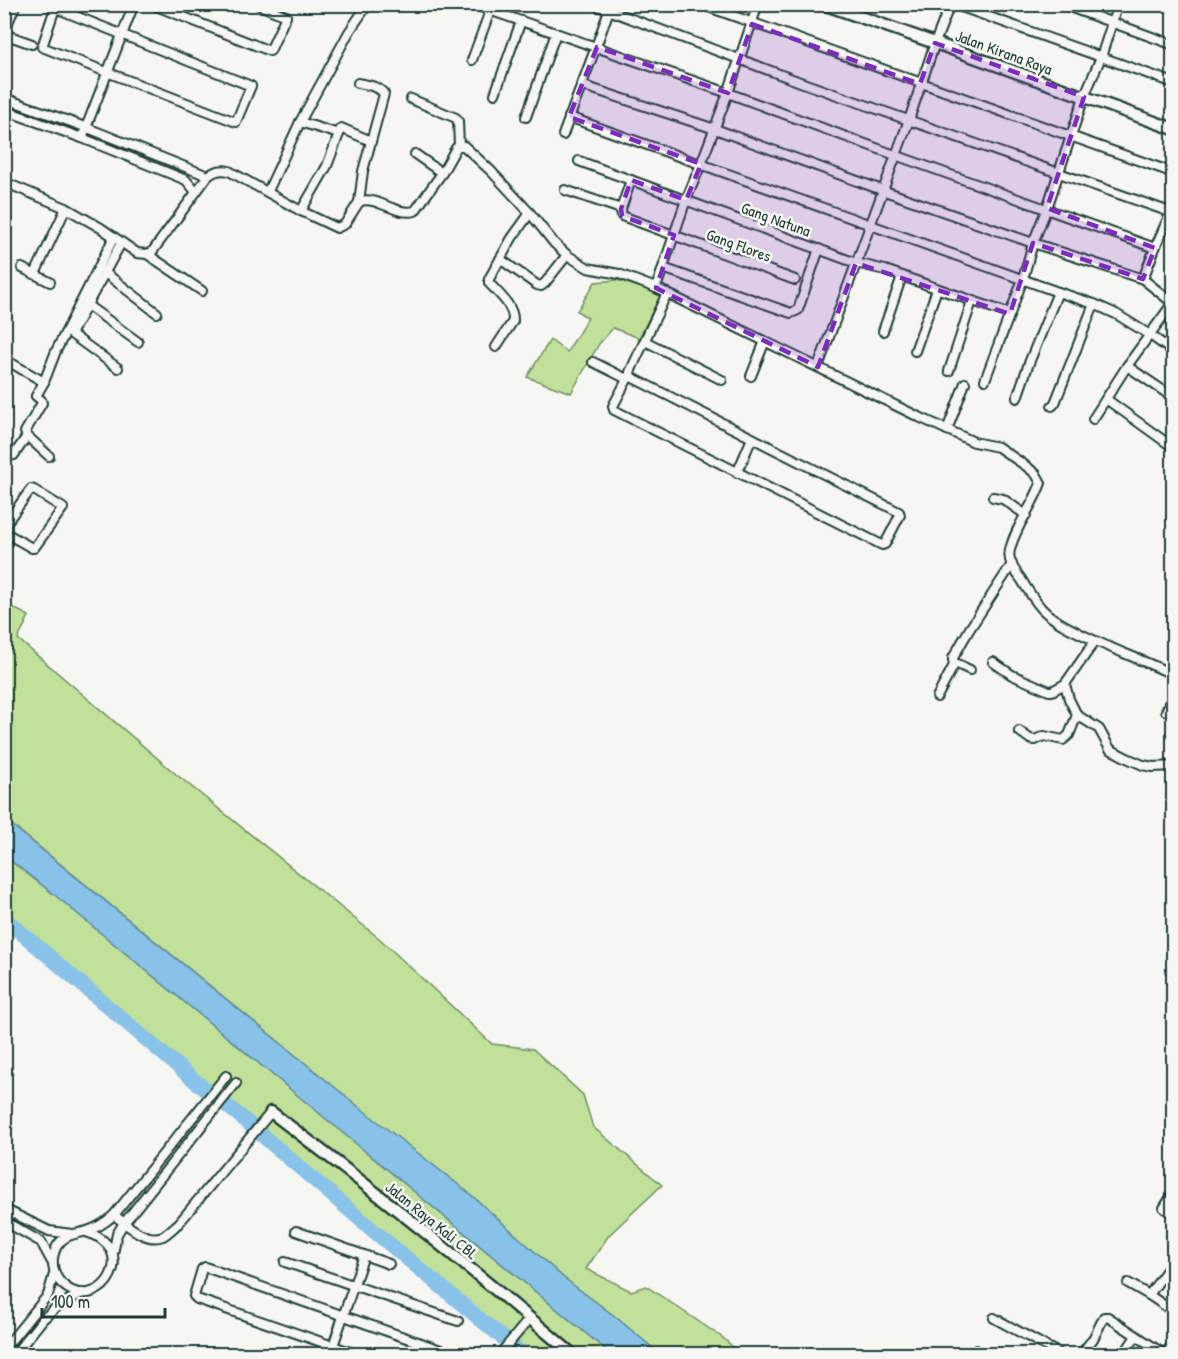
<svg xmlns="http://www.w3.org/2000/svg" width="1178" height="1359" viewBox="0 0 1178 1359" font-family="'Patrick Hand',sans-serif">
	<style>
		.green { fill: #c1e099; stroke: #708e66; stroke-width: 1.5 }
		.water { fill: #89c2e8; stroke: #5f8da0; stroke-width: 1.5 }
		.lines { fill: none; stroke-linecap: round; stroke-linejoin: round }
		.river { stroke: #89c2e8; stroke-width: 15 }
		.minor-casing { stroke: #1f3d34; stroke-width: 12 }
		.tertiary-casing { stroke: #1f3d34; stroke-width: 15 }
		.secondary-casing { stroke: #1f3d34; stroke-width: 15 }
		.minor { stroke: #f6f6f2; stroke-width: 8 }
		.tertiary { stroke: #f6f6f2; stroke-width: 10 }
		.secondary { stroke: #f6f6f2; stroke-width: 10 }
		.marked { fill: #7b2cbf; fill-opacity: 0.2; stroke: #7b2cbf; stroke-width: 4.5; stroke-dasharray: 12 8; stroke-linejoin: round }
		.labels { text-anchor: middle; stroke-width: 5; stroke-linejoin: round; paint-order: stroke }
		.street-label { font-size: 16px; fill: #1f3d34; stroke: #f6f6f2 }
	</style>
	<rect width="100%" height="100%" fill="#f6f6f2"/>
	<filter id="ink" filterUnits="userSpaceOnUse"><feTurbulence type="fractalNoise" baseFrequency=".0167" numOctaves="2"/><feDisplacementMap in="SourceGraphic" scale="12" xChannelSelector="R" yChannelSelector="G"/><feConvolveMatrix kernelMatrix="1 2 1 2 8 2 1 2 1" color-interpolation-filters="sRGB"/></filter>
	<g filter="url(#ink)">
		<g class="green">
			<path d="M617 280 649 290 660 296 639 338 613 328 599 344 571 393 527 377 550 340 567 352 588 318 577 311 595 282Z"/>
			<path d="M4 603 29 616 18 639 177 775 380 939 492 1044 533 1049 583 1095 593 1127 662 1185 609 1235 586 1269 631 1291 646 1286 723 1338 741 1354H660L613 1315 564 1278 469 1193 364 1111 5 819Z"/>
			<path d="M4 856 56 896 611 1354H529L5 919Z"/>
		</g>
		<path class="water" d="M4 819 364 1111 469 1193 564 1278 613 1315 660 1354H611L56 896 5 856Z"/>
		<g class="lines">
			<path class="river" d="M4 918 195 1081 235 1112 375 1232 522 1354"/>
			<defs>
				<g id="minor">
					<path d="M151 4 270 51 286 16 257 4"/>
					<path d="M472 4 728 93 895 155 1155 248"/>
					<path d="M592 4 803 83 1170 212"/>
					<path d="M700 4 1174 173"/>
					<path d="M953 4 1174 83"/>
					<path d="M1061 4 1174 45"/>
					<path d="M1171 4 1174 6"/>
					<path d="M58 9 251 86 236 122 42 47 54 11Z"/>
					<path d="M4 32 16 4"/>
					<path d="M4 34 32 44"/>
					<path d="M472 60 490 11"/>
					<path d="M358 83C367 85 379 86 384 94L363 171 359 202"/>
					<path d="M581 85 715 129 882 190 1033 243 1143 279 1174 304"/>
					<path d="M495 94 521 21"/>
					<path d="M4 98 85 127 208 176"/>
					<path d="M411 99 456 118 458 121 459 146"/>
					<path d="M4 110 82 138 186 180 196 192"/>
					<path d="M526 117 556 33"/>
					<path d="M569 117 1058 292 1094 304 1116 314 1150 335 1174 352"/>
					<path d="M300 122 339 134 341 128 371 141"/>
					<path d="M563 135C579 91 596 49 611 4"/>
					<path d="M82 138 134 4"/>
					<path d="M415 154 442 173"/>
					<path d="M579 161 856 263 885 270 1010 314"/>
					<path d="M631 180 621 209 622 216 795 280"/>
					<path d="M4 182 66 208 101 228 137 253 147 254 152 252 208 176C214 171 221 169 229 171L301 211 337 228 345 224 359 202C375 194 394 216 415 211L442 173 456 148 459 146H464L491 171 530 213 554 243 567 255 588 268 619 274 656 288 919 417 974 442 998 447 1026 466 1036 474 1041 483C1033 506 1015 527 1010 550 1007 561 1015 571 1021 579 1027 589 1034 600 1042 609 1053 620 1067 627 1081 634 1111 649 1143 660 1174 675"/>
					<path d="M565 190 621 209"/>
					<path d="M268 191 300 122 349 32 368 4"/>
					<path d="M301 211 327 166 339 134"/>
					<path d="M147 254 202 291"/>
					<path d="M500 259 537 285 541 286 545 283 567 255"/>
					<path d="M22 268 50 282"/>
					<path d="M663 268 791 313 798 310 819 249"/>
					<path d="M104 272 157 313"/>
					<path d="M35 274 66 208"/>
					<path d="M1143 279 1155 248 1174 205"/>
					<path d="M656 288 686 200 701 164 728 93 758 4"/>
					<path d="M87 305 138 342"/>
					<path d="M883 331 902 276"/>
					<path d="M645 341 722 380"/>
					<path d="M496 347 513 321C514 306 498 293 489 283V279L512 238 530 213"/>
					<path d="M915 351 937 289"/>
					<path d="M4 359 44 382 56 351 114 237"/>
					<path d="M593 362 627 379"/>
					<path d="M1127 366 1174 398"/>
					<path d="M818 367 909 120 935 43 950 4"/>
					<path d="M118 368 71 334 121 243"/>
					<path d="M949 371 972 301"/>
					<path d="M630 374 613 406 614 410 882 545 885 544 900 515 899 512 631 377 630 372 667 293"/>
					<path d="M751 376 765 341"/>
					<path d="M985 380 1023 279 1033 243 1047 208 1084 97 1101 57 1118 4"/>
					<path d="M1017 398 1029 363 1058 292"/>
					<path d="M1106 399 1174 448"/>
					<path d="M1052 406 1055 403 1094 304"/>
					<path d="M1093 419 1127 366 1172 304"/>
					<path d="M947 430 965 383"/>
					<path d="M27 436 25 432 42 403 41 400 36 396 44 382"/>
					<path d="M4 453 8 456 14 455 27 436 49 456"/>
					<path d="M737 473 752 438"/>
					<path d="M993 497 1003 499 1026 515"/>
					<path d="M4 526 31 489 34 490 63 508 34 548H32L4 532"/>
					<path d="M993 662 1012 675 1049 691H1052L1065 684"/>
					<path d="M970 670 955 663 953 661V658L969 630 1012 564"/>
					<path d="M937 697 955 663"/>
					<path d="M1166 711 1174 695"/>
					<path d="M1077 715 1099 729 1110 749 1127 758 1143 765 1153 767 1174 766"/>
					<path d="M1019 731 1030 739 1035 740 1044 736 1063 740 1069 735 1077 715 1069 699 1065 684 1095 641"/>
					<path d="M1174 1192 1164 1208 1174 1214"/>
					<path d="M4 1209 49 1231 72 1234"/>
					<path d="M114 1215C127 1225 146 1243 163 1236 168 1233 174 1227 179 1223L271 1112"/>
					<path d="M4 1221 41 1242 52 1262"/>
					<path d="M296 1231 389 1264"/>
					<path d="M86 1232C141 1248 103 1312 67 1288 61 1284 56 1278 54 1270 51 1260 54 1248 61 1241 69 1233 78 1234 87 1231 97 1228 106 1222 114 1215L226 1076"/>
					<path d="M113 1254 117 1234 124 1223 236 1083"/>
					<path d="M285 1262 458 1321"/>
					<path d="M1128 1283 1149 1295 1174 1312"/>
					<path d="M1149 1295 1174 1260"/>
					<path d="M994 1318 1060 1354"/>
					<path d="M333 1346 364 1255"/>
					<path d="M4 1349 48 1295 54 1274"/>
					<path d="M976 1350 985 1354"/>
					<path d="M15 1354 43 1319 58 1306 82 1293"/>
					<path d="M356 1354 197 1299 194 1296 202 1269 205 1267 452 1354"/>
					<path d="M500 1354 530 1318"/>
					<path d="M1081 1354 1093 1339 1104 1317H1108L1164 1354"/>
					<path d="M1124 1354 1136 1336"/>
					<path d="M1165 1354 1174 1342"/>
				</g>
				<path id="tertiary" d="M823 4 935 43 1174 129"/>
				<path id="secondary" d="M271 1112C374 1190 475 1271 572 1354"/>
			</defs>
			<use href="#minor" class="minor-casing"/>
			<use href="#tertiary" class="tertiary-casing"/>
			<use href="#secondary" class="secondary-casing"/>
			<use href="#minor" class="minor"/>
			<use href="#tertiary" class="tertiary"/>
			<use href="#secondary" class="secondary"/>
		</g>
	</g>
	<path class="marked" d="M752 24 920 84 935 43 1084 97 1047 208 1155 248 1143 279 1033 243 1010 314 856 263 818 367 656 288 674 235 622 216 621 209 631 180 686 200 701 164 569 117 597 47 728 93Z"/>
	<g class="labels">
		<g class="street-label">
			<text transform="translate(1004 52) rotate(20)" y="6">Jalan Kirana Raya</text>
			<text transform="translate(776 219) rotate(20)" y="6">Gang Natuna</text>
			<text transform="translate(739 245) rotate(20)" y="6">Gang Flores</text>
			<text transform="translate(432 1220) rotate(39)" y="6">Jalan Raya Kali CBL</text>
		</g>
	</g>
	<rect width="1178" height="1359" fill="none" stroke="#f6f6f2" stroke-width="24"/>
	<rect x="12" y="12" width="1154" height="1335" fill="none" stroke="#1f3d34" stroke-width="2" filter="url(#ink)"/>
	<path d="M42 1308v9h123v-9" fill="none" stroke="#1f3d34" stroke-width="3"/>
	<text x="51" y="1308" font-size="18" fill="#1f3d34" stroke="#f6f6f2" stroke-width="4.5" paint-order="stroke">100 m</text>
</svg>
